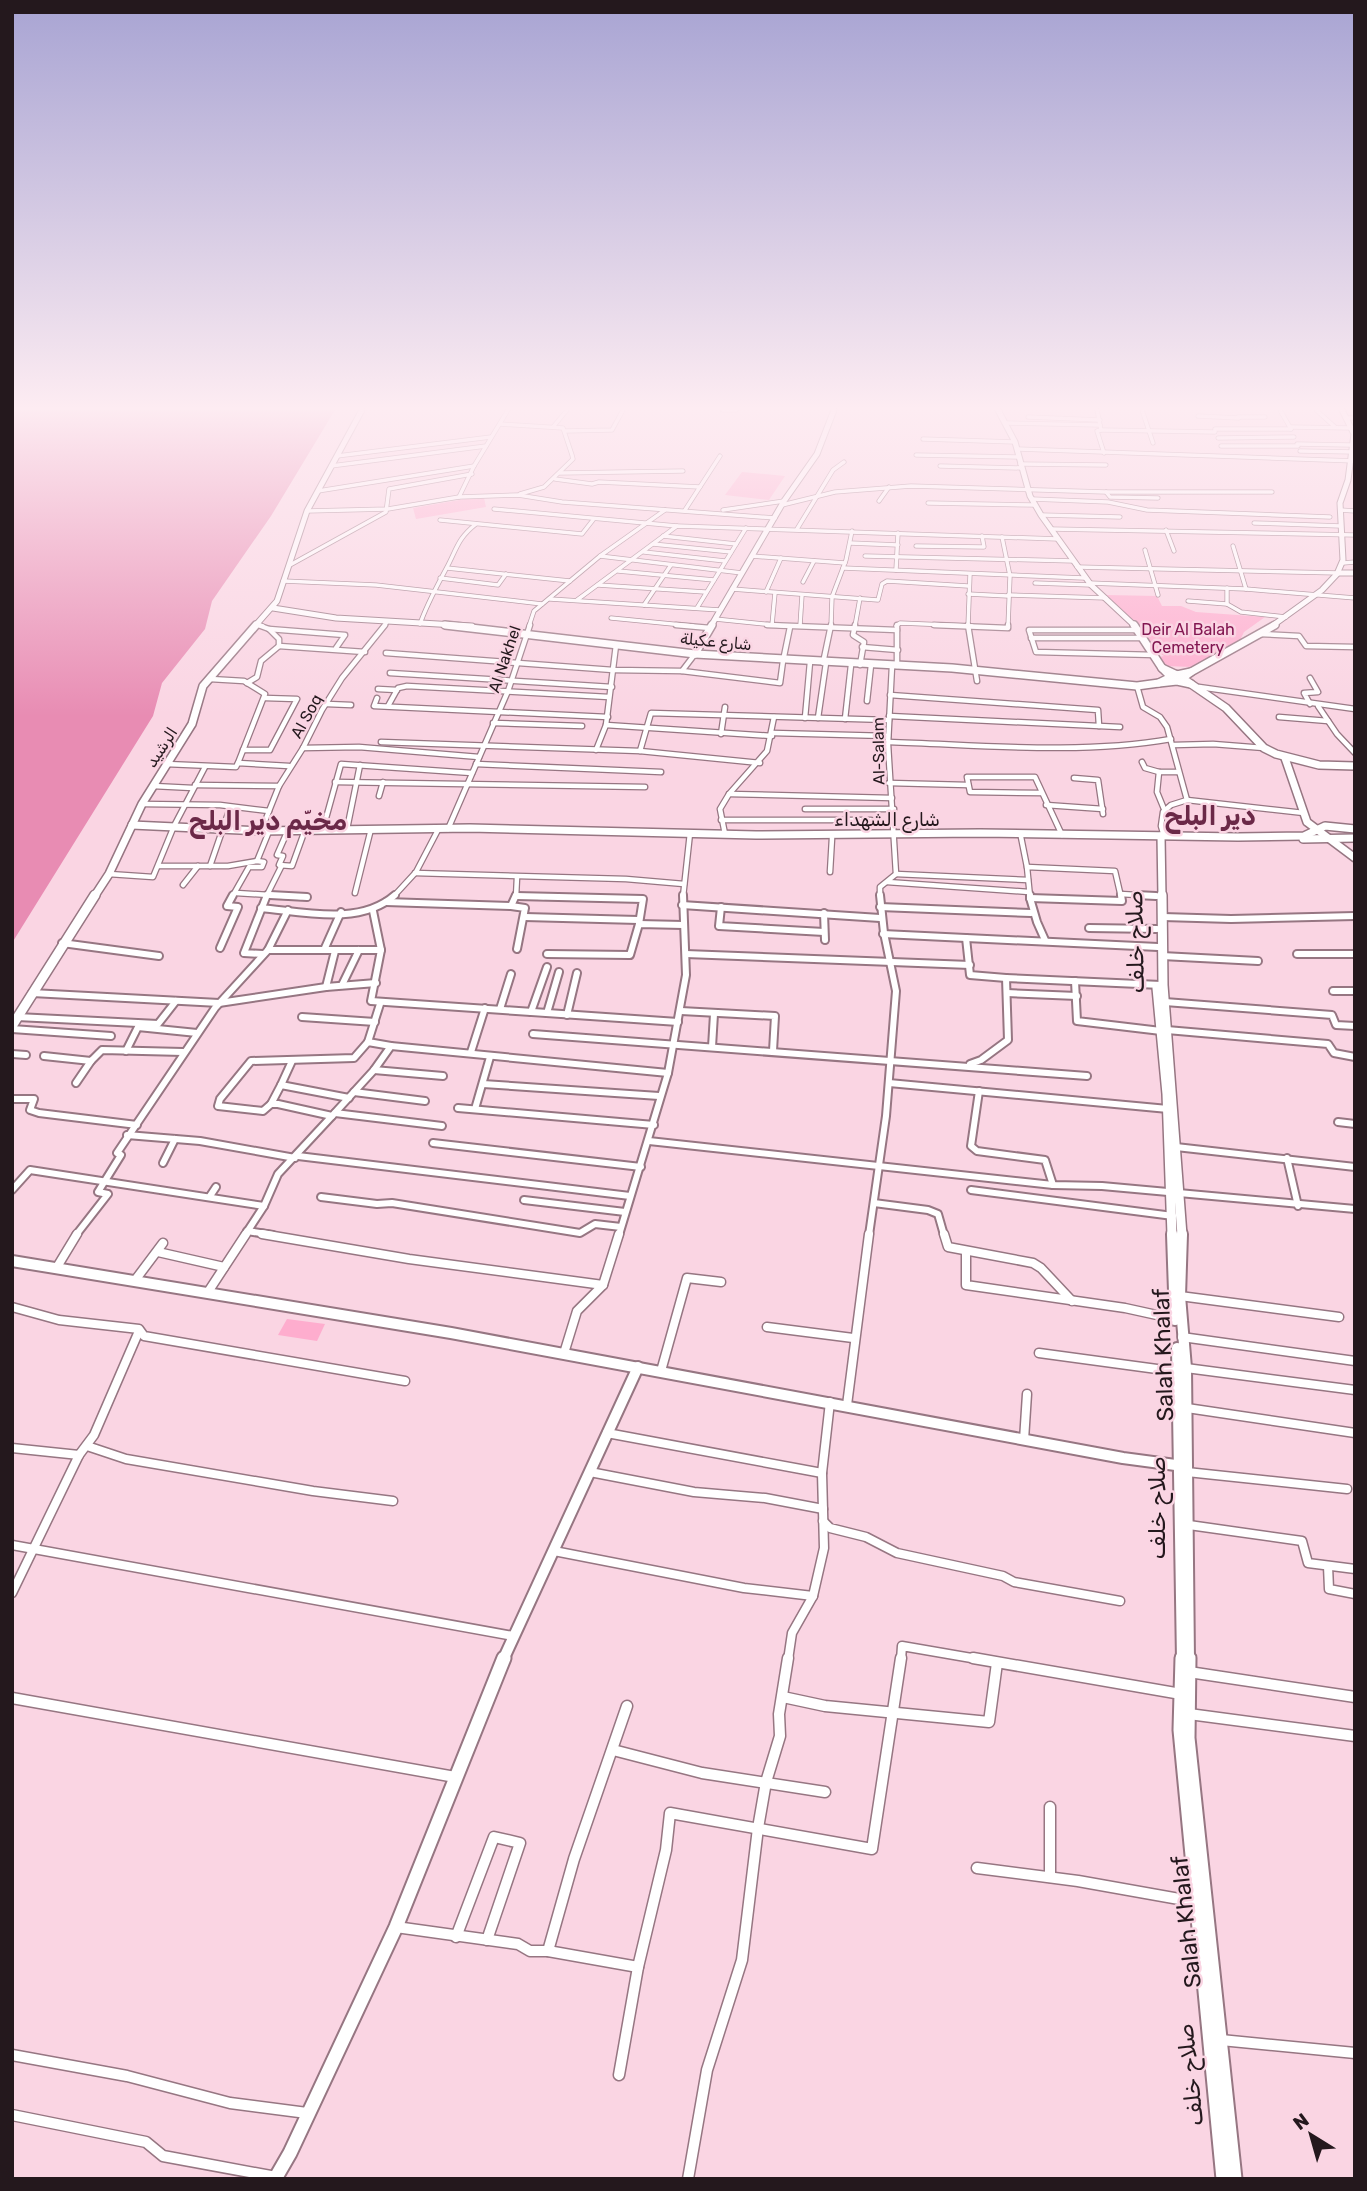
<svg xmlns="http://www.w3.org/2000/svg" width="1367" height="2191" viewBox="0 0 1367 2191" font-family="Rubik,'Noto Naskh Arabic',sans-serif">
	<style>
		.green { fill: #feadce }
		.water { fill: #e88cb3 }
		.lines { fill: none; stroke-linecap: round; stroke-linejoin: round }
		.street-far4-casing { stroke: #967682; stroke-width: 5 }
		.street-far3-casing { stroke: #967682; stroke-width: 7 }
		.street-far2-casing { stroke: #967682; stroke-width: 10 }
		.street-far1-casing { stroke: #967682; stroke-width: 11 }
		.street-casing { stroke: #967682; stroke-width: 13 }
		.secondary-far4-casing { stroke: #967682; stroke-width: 7 }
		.secondary-far3-casing { stroke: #967682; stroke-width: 10 }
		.secondary-far2-casing { stroke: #967682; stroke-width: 12 }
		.secondary-far1-casing { stroke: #967682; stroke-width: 14 }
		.secondary-casing { stroke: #967682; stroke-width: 17 }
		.street-far4 { stroke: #fff; stroke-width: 3.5 }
		.street-far3 { stroke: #fff; stroke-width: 4.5 }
		.street-far2 { stroke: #fff; stroke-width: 6 }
		.street-far1 { stroke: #fff; stroke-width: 8 }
		.street { stroke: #fff; stroke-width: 10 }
		.secondary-far4 { stroke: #fff; stroke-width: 5 }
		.secondary-far3 { stroke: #fff; stroke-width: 7 }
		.secondary-far2 { stroke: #fff; stroke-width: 9 }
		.secondary-far1 { stroke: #fff; stroke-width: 10 }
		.secondary { stroke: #fff; stroke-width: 13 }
		.labels { text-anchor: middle; stroke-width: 5; stroke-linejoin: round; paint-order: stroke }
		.far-park-label { font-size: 16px; fill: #821651; stroke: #fad5e3 }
		.far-street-label { font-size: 16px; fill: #24181d; stroke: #fad5e3 }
		.street-label { font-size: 19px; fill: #24181d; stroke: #fad5e3 }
		.near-street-label { font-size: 23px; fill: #24181d; stroke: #fad5e3 }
		.district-label { font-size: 26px; font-weight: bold; fill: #6b2948; stroke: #fad5e3 }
	</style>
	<rect width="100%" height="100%" fill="#fad5e3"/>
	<g class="green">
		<path d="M742 472 785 476 769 500 725 495Z"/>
		<path d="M477 497 484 498 486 507 416 519 413 508Z"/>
		<path d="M1106 595 1157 596 1162 606H1181L1196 612 1265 617 1244 632 1241 638 1246 639 1193 667 1165 666 1160 657 1164 656 1155 650 1140 628Z"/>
		<path d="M287 1319 325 1324 317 1341 278 1335Z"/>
	</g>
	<path class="water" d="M12 410H335L271 516 212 601 205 629 162 683 153 716 12 943Z"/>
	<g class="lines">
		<defs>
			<g id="street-far4">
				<path d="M722 410H736"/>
				<path d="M1097 410 1101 430 1097 431 1104 453"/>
				<path d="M1142 410 1153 443"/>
				<path d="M1280 410 1291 429"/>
				<path d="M1316 410 1335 427"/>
				<path d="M1198 416 1239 418"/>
				<path d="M1028 417 1100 420"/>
				<path d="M1238 417H1265"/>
				<path d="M1346 418H1355"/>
				<path d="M1006 423 1100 425"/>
				<path d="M500 424 563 428 572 455 573 459 544 487 520 494"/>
				<path d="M553 427 567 410"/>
				<path d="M1291 427 1351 428"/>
				<path d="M1101 430 1215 432V429H1291"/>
				<path d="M565 431 612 430 623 410"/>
				<path d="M1218 438 1294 437"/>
				<path d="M923 439 1015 442"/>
				<path d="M1297 444 1350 445"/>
				<path d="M1221 446H1298"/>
				<path d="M1018 449 1355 461"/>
				<path d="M1300 451 1355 452"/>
				<path d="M916 455 1018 457"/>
				<path d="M337 456 491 437"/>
				<path d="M1020 464 1106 465"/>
				<path d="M331 466 486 446"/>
				<path d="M940 466 1022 468"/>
				<path d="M560 473 683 471"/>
				<path d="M555 479 592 484 599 482 700 487"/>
				<path d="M318 491 474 466"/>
				<path d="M1106 492 1110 497 1158 498"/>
				<path d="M459 497 474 466 508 410"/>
				<path d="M1032 499 1108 502 1147 510 1330 517"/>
				<path d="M879 501 889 487"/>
				<path d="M928 503 1035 505"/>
				<path d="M782 505 835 492 911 486 1106 492H1272"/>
				<path d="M494 509 677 526"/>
				<path d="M685 510 720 456"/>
				<path d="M723 510 784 501"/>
				<path d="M1340 510 1355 511"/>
				<path d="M307 511 388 509 459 497 518 495 562 502 775 518"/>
				<path d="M1041 515 1120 517"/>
				<path d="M440 520 582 534 593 520"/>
				<path d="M1254 523 1341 526"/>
				<path d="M797 529 833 470 844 462"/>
				<path d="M1051 529 1355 535"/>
				<path d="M1166 530 1174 551"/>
				<path d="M663 536 736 544"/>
				<path d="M1002 537 1010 576 1008 626"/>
				<path d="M850 543 898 545"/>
				<path d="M653 544 731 552"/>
				<path d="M916 546 984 547 982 536"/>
				<path d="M1233 546 1246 589"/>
				<path d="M1145 550 1158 595"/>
				<path d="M644 552 725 561"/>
				<path d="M600 556 742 573"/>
				<path d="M752 556 845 563"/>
				<path d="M865 556 1074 561"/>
				<path d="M1343 563 1355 562"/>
				<path d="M290 565 386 512 389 489 472 474"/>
				<path d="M1077 567 1339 573"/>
				<path d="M447 568 570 581"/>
				<path d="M843 568 1084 578"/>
				<path d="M896 570 898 533"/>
				<path d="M618 571 714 580"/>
				<path d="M440 578 498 585 506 574"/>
				<path d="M283 581 376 585 542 604"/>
				<path d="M803 582 814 561"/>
				<path d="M1035 583 1091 585"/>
				<path d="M1089 583 1246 589 1355 598"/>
				<path d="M598 585 705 592"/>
				<path d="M1227 588V604L1241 612 1286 617"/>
				<path d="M732 589 878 600 882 584 887 581 968 586"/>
				<path d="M766 592 781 558"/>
				<path d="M968 594 1008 596"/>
				<path d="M1008 595 1106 598"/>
				<path d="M550 599 720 610"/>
				<path d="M577 600 677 526 1058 539"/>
				<path d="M1188 601 1227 604"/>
				<path d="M644 605 671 565"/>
				<path d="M697 608 746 528"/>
				<path d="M611 618 693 626"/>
				<path d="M715 619 784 626"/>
				<path d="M257 624 263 626"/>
				<path d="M420 624C427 604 436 588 446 569 457 549 457 539 476 524"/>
				<path d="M772 625 775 593"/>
				<path d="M384 626 387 622"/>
				<path d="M529 626 534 611 600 556 665 510"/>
				<path d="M800 626 802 595"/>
				<path d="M831 626 832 597 846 560 852 531"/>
				<path d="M855 626 860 598"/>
				<path d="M896 626 900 623 972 626"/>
				<path d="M968 626 970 574"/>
			</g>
			<g id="street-far3">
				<path d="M258 625 269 629 279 639V646L365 652"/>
				<path d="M676 625 710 628"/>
				<path d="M767 625 897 630V625"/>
				<path d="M855 625 853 635 864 642 860 665"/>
				<path d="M934 625 1008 628V625"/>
				<path d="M968 625 977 681"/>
				<path d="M269 629 345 635 336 648"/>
				<path d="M897 630V666"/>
				<path d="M1139 630H1029L1036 652 1155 655"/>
				<path d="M1260 634 1299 636 1306 646 1355 647"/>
				<path d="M1031 638H1144"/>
				<path d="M862 647 898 650"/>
				<path d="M386 653 613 670 682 671 695 654"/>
				<path d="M783 661 790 627"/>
				<path d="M823 663 831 625"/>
				<path d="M682 671 780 683 783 661"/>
				<path d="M390 673 612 687"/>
				<path d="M1310 678 1318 692 1304 693 1310 704"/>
				<path d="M210 679 244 681 265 694 238 763"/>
				<path d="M247 683 257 677 261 661 279 646"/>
				<path d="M1137 686 1143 707 1160 717 1167 727 1187 800 1171 805 1163 812 1161 826 1164 836"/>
				<path d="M1199 687 1355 709"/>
				<path d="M378 689 397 690"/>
				<path d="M890 695 1098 710 1099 726"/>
				<path d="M377 698 374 706 608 717"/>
				<path d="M867 701 871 665"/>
				<path d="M327 704 351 705"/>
				<path d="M388 706 398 688 407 686 609 697"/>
				<path d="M1318 706 1337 734 1355 753"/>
				<path d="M889 716 1120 727"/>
				<path d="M1279 717 1328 721"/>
				<path d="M805 718 810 662"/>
				<path d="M818 718 826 663"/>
				<path d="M845 719 851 665"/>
				<path d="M493 723 582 726"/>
				<path d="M606 725 772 736"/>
				<path d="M773 733 888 736"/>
				<path d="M721 734 725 707"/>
				<path d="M381 742 640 751 760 763"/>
				<path d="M889 742C983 745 1078 755 1171 739"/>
				<path d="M1174 745 1213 744 1264 748"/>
				<path d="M303 748 359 747 479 757"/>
				<path d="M243 750H270L297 699 265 698"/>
				<path d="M596 750 606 725 616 645"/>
				<path d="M640 751 651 713 889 720"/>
				<path d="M1142 762 1145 768 1159 772H1178"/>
				<path d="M166 764 236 767 238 763 289 766"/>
				<path d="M476 764 661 772"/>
				<path d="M1159 772 1157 792 1164 809"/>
				<path d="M1074 778 1098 780 1103 814"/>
				<path d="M335 782 645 787"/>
				<path d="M889 783 968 785"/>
				<path d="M195 785 279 786"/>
				<path d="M153 786 193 788"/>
				<path d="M1042 793 970 792 967 777H1035L1062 835"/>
				<path d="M729 794 892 798"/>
				<path d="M379 796 383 782"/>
				<path d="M1187 800 1304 813"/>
				<path d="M142 804 220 805 269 811"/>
				<path d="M1046 805 1103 809"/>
				<path d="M805 809H894"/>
				<path d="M721 820H871"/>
				<path d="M323 829 341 764 472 773"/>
				<path d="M347 829 360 765"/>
				<path d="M448 829 508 691 530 625"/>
				<path d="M288 830 277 855 283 856 279 865 292 866 305 830"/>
				<path d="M261 831 279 786 303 748 322 710 342 678 385 625"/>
				<path d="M725 834 720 809 729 794 767 751 774 717"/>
				<path d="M1021 837 1027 867"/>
				<path d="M159 866H228L257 861"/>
				<path d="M210 866 230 808"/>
				<path d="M830 872 832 838"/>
				<path d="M415 873 626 879 684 884"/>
				<path d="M109 874 153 877 174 826 205 767"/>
				<path d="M896 874 1028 880"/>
				<path d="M887 882 1029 892"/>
				<path d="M183 885 198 866"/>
				<path d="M236 893 301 897"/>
				<path d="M355 893 371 829"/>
				<path d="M1120 894 1156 896"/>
				<path d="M516 896 544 897"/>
				<path d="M232 897 249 867H262L264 862 257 861 270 829"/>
				<path d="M266 897 282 865"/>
				<path d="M393 897 416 872 439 828"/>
				<path d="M516 897 517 877"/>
				<path d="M683 897 690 833"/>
				<path d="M880 897V887L896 874 888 744 892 666"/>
				<path d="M1030 897 1027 867 1115 871 1121 897"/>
			</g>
			<g id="street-far2">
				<path d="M270 895 307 897"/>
				<path d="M1030 895V898"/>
				<path d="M1136 895 1156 896"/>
				<path d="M516 896 643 899 639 924"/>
				<path d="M1030 898 1122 901 1121 895"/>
				<path d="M1030 898 1037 922 1045 940"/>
				<path d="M386 902 511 906 516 895"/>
				<path d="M682 905 880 918"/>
				<path d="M511 906 525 908 517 949"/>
				<path d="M721 907 719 926 824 932"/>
				<path d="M880 907 1031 913"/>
				<path d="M261 908C304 912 360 926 395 895"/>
				<path d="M373 911 381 950 371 1001 678 1022"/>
				<path d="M824 913 825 940"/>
				<path d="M525 917 638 920"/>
				<path d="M1163 917 1231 919 1355 916"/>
				<path d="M1089 928 1157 929"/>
				<path d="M883 934 1158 947"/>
				<path d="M966 938 970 975 1006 978"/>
				<path d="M62 943 159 956"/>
				<path d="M220 948 238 907 227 906 233 895"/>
				<path d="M268 950H381"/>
				<path d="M324 950 341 912"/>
				<path d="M263 954 244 953 267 895"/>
				<path d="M547 954 630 955 639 924 683 925"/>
				<path d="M686 954 970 965"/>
				<path d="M1297 954H1355"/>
				<path d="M1162 956 1258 961"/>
				<path d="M1075 981 1077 1021 1161 1031"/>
				<path d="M342 985 359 950"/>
				<path d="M326 987 335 951"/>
				<path d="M1333 991H1355"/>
				<path d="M32 993 219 1003 326 987 376 983"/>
				<path d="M1007 993 1077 996"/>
				<path d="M1165 1002 1332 1015 1336 1025 1355 1026"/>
				<path d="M500 1009 511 974"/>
				<path d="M681 1011 775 1016 773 1051"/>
				<path d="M531 1012 547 967"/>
				<path d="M547 1013 559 972"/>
				<path d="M567 1015 577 973"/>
				<path d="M17 1017 158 1024 176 1001"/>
				<path d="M302 1017 375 1022"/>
				<path d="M12 1029 111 1036"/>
				<path d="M1167 1030 1328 1044 1334 1053 1355 1057"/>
				<path d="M533 1034 1087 1076"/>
				<path d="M368 1042 380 1004"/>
				<path d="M368 1042 391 1046 374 1070 332 1116 278 1104H271L263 1111 218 1106 220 1099 251 1061 354 1058Z"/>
				<path d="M391 1046 668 1073"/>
				<path d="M712 1047 714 1014"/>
				<path d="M126 1051 138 1027 197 1033"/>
				<path d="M471 1052 485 1008"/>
				<path d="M12 1054 26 1055"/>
				<path d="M44 1056 91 1061 102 1050 183 1052"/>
				<path d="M292 1061 281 1085 349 1098"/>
				<path d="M970 1064 981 1060 1008 1040 1006 978 1161 985"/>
				<path d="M374 1070 443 1076"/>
				<path d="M76 1083 91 1061"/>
				<path d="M889 1083 1168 1109"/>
				<path d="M483 1084 659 1096"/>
				<path d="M979 1091 971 1146 977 1151 1045 1160 1053 1185"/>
				<path d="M354 1092 425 1101"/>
				<path d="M12 1099H34L30 1110 39 1113 137 1125"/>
				<path d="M271 1104 281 1085"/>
				<path d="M458 1108 654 1125"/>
				<path d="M475 1109 490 1057"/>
				<path d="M335 1113 442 1126"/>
				<path d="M1338 1122 1355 1124"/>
				<path d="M127 1135 200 1141 295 1158"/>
				<path d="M649 1141 1053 1185 1102 1186 1355 1209"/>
				<path d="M433 1143 641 1167"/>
				<path d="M1176 1147 1355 1167"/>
				<path d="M298 1156 630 1196"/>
				<path d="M1287 1158 1298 1206"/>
				<path d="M163 1163 175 1139"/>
				<path d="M12 1190 30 1170 264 1206"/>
				<path d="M971 1190 1173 1216"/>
				<path d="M210 1196 216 1187"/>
				<path d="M321 1197 377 1204 392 1203 580 1233 595 1224 621 1227"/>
				<path d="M524 1200 625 1212"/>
				<path d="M874 1203 928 1210 938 1214 944 1235"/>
				<path d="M247 1231 273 1235"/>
				<path d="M76 1235 108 1194 98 1192 121 1155 117 1153 215 1008 268 950 288 910"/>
				<path d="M245 1235 264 1206 278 1174 332 1116"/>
				<path d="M619 1235 668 1073 686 975 683 895"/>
				<path d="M869 1235 886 1116 896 991 884 933 880 895"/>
			</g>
			<g id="street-far1">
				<path d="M262 1234 409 1259 603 1285"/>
				<path d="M944 1234 948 1247 1033 1263 1041 1268 1072 1301"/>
				<path d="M158 1252 224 1267"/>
				<path d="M966 1254V1285L1125 1308 1175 1319"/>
				<path d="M57 1267 77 1234"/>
				<path d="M136 1279 163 1243"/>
				<path d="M208 1292 246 1234"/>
				<path d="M1180 1296 1339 1317"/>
				<path d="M12 1307 59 1320 139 1329 144 1336 405 1381"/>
				<path d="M767 1327 853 1338"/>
				<path d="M1182 1337 1355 1361"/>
				<path d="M565 1350 577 1311 603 1285 619 1234"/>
				<path d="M1039 1353 1179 1372"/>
				<path d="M1186 1368 1355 1390"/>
				<path d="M661 1371 687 1278 721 1282"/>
				<path d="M847 1405 869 1234"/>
				<path d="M1187 1408 1355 1433"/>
				<path d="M607 1433 822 1473"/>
				<path d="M1024 1440 1027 1394"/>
				<path d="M87 1446 126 1459 313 1491 393 1501"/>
				<path d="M12 1448 79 1455"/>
				<path d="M590 1472 694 1492 765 1498 823 1509"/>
				<path d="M1187 1472 1347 1489"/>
				<path d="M823 1521 830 1528 866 1537 897 1553 1003 1576 1014 1582 1120 1601"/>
				<path d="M1189 1525 1302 1541 1308 1563 1355 1569"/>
				<path d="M12 1545 513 1636"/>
				<path d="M554 1551 744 1588 813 1596"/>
				<path d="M1328 1566 1329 1589 1355 1594"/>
				<path d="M12 1593 79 1455 94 1435 139 1331"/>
				<path d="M788 1660 792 1633 813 1596 824 1548 822 1473 830 1402"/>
				<path d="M901 1660 902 1646 983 1660"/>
			</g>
			<g id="street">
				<path d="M973 1658 1181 1694"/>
				<path d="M1189 1672 1355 1697"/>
				<path d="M783 1697 825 1706 989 1722 997 1663"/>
				<path d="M12 1698 455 1777"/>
				<path d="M1189 1714 1355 1736"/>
				<path d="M613 1750 702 1773 825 1792"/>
				<path d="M1050 1807V1877"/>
				<path d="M977 1868 1078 1881 1196 1902"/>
				<path d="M396 1927 518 1944 530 1951H548L638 1967"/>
				<path d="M456 1937 494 1837 520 1843 487 1940"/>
				<path d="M548 1951 574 1859 627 1706"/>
				<path d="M1221 2040 1355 2053"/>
				<path d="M12 2055 127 2076 230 2103 307 2113"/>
				<path d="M619 2075 638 1967 666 1850 670 1813 872 1849 901 1658"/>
				<path d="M12 2115 146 2142 163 2156 276 2177"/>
				<path d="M688 2179 707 2070 742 1960 758 1828 766 1782 780 1736 779 1714 788 1658"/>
			</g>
			<g id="secondary-far4">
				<path d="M998 410 1015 442 1030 496 1041 515 1091 585 1135 626"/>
				<path d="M1339 573H1355"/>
				<path d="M273 608 336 618 472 626"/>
				<path d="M255 626 277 601 307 511 362 410"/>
				<path d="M711 626 784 501 817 454 834 410"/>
				<path d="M1272 626 1322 590 1337 574 1343 560 1340 503 1348 480 1354 434 1342 410"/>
			</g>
			<g id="secondary-far3">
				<path d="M445 625 695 654 952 668 1137 686 1159 683"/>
				<path d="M1134 625 1162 668"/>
				<path d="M695 654 712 625"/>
				<path d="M1162 668 1177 675 1191 672 1183 678 1191 684 1177 681 1159 683 1171 677Z"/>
				<path d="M1191 672 1275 625"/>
				<path d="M1191 684 1226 708 1264 748 1276 754 1319 765 1355 766"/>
				<path d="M1285 758 1307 822 1355 858"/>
				<path d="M132 825 261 831 470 828 756 835 980 833 1238 837 1304 836 1325 826 1355 829"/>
				<path d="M1161 836 1162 897"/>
				<path d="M1303 839 1355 838"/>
				<path d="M94 897 109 874 142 804 192 724 203 686 256 625"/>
			</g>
			<g id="secondary-far2">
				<path d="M1162 895 1163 985 1182 1235"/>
				<path d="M1157 988 1167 1094 1172 1235"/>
				<path d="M12 1026 95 895"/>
			</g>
			<g id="secondary-far1">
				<path d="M1172 1234 1175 1320"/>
				<path d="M1182 1234 1180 1296 1186 1368 1189 1660"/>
				<path d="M12 1261 451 1333 1123 1458 1183 1466"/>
				<path d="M1177 1348 1182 1660"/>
				<path d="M503 1660 638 1367"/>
			</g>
			<g id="secondary">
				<path d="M1182 1658 1180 1730 1223 2179"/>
				<path d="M1189 1658 1188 1738 1235 2179"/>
				<path d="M275 2179 290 2153 396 1927 504 1658"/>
			</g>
		</defs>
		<use href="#street-far4" class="street-far4-casing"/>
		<use href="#street-far3" class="street-far3-casing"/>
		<use href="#street-far2" class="street-far2-casing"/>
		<use href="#street-far1" class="street-far1-casing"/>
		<use href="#street" class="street-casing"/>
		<use href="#secondary-far4" class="secondary-far4-casing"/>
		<use href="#secondary-far3" class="secondary-far3-casing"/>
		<use href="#secondary-far2" class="secondary-far2-casing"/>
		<use href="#secondary-far1" class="secondary-far1-casing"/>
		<use href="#secondary" class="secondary-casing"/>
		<use href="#street-far4" class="street-far4"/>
		<use href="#street-far3" class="street-far3"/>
		<use href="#street-far2" class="street-far2"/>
		<use href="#street-far1" class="street-far1"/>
		<use href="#street" class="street"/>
		<use href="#secondary-far4" class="secondary-far4"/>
		<use href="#secondary-far3" class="secondary-far3"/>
		<use href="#secondary-far2" class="secondary-far2"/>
		<use href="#secondary-far1" class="secondary-far1"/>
		<use href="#secondary" class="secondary"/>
	</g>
	<linearGradient id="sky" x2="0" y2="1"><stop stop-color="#a8a4d3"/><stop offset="0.57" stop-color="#fdecf2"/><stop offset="1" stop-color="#fdecf2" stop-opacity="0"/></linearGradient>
	<rect width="1367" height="716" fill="url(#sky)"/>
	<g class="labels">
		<g class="far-park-label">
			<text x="1188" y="635">Deir Al Balah<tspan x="1188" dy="18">Cemetery</tspan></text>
		</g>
		<g class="far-street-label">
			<text transform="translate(716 641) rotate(5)" y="6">شارع عكيلة</text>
			<text transform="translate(504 659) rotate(-71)" y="6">Al Nakhel</text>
			<text transform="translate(306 716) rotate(-61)" y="6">Al Soq</text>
			<text transform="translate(161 747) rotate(-57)" y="6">الرشيد</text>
			<text transform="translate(878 751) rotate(-91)" y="6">Al-Salam</text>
		</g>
		<g class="street-label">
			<text x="887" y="826">شارع الشهداء</text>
		</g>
		<g class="near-street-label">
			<text transform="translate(1135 942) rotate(-91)" y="8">صلاح خلف</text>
			<text transform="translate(1163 1355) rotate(-92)" y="8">Salah Khalaf</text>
			<text transform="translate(1157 1508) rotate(-90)" y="8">صلاح خلف</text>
			<text transform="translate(1186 1922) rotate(-96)" y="8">Salah Khalaf</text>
			<text transform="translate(1190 2075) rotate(-96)" y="8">صلاح خلف</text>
		</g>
		<g class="district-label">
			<text x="1210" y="825">دير البلح</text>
			<text x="268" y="830">مخيّم دير البلح</text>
		</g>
	</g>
	<rect width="1367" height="2191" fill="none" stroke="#24181d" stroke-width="28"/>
	<g transform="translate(1311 2135) rotate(323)" stroke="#fad5e3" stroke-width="5" paint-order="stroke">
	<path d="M0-5L12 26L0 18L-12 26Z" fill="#24181d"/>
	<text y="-10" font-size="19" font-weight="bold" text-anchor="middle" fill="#24181d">N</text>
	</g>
</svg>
